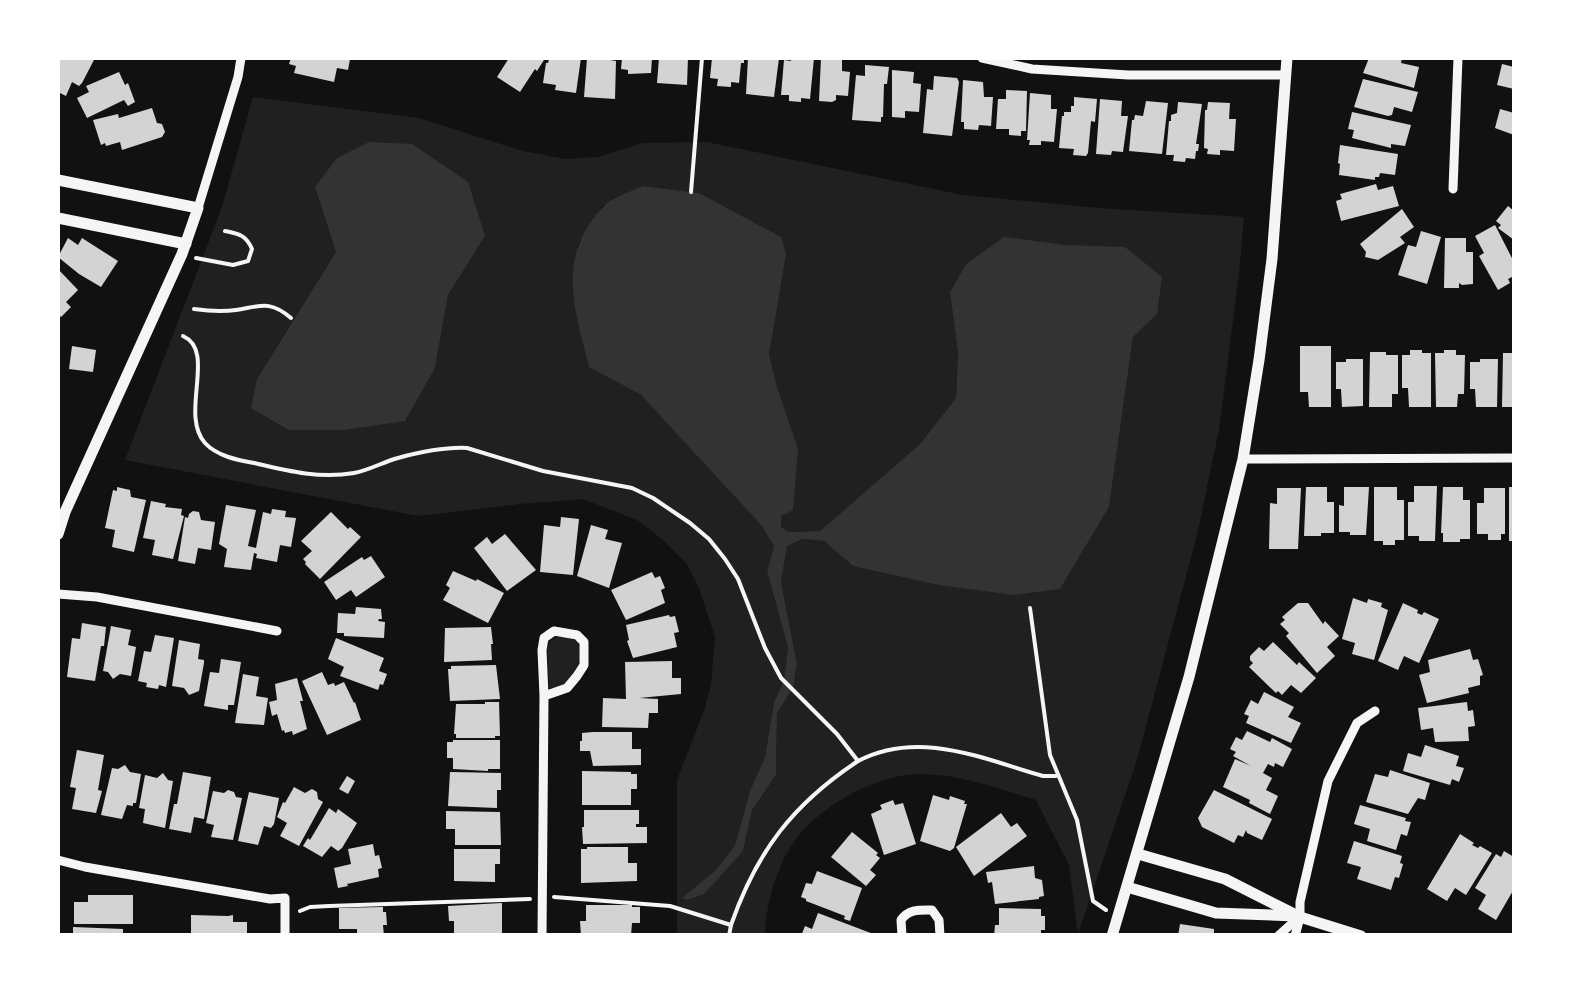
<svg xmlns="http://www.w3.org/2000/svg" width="1572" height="993" viewBox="0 0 1572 993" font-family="Overpass,sans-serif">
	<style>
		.green { fill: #202020; fill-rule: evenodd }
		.water { fill: #333 }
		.building { fill: #d3d3d3 }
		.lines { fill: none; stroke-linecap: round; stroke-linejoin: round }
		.path { stroke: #f5f5f5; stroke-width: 4 }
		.minor { stroke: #f5f5f5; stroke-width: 9 }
		.tertiary { stroke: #f5f5f5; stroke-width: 11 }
	</style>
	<rect width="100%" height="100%" fill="#111"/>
	<g class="green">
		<path d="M253 97 419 118 523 151 566 159 598 157 643 143 707 142 963 195 1099 208 1244 217 1239 274 1219 430 1197 535 1137 760 1078 934 1069 865 1036 800C996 788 950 770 907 775 870 779 824 806 800 834 778 860 766 902 765 935H677V780L705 708 711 684 715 637 699 588 687 564 663 540 639 521 583 499 520 504 418 516 125 460 222 207ZM643 186 699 193 774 318 769 354 777 387 781 527 787 532 820 531 920 444 956 398 958 353 950 292 966 264 1004 238 1066 245 1157 314 1133 337 1109 507 1060 589 853 566 824 541 803 539 787 546 781 582 797 664 793 688 777 713 776 775 752 810 743 851 683 899 716 870 735 845 750 791 765 757 774 702 784 680 788 648 767 571 774 546 761 525 640 394 577 246 602 206ZM315 187 485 236 448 295 435 368 257 379 336 252Z"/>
		<path d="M557 637H568L577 641C585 658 573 672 567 688H549L547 649 550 641Z"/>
	</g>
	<g class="water">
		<path d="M369 142 412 144 468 182 485 236 448 295 435 368 405 421 344 430H289L251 408 257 379 336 252 315 187 337 158Z"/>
		<path d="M643 186 699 193 781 237 786 254 769 354 777 387 798 449 793 510 781 516V527L788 532 820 531 920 444 956 398 958 353 950 292 966 264 1004 237 1066 245 1125 247 1162 277 1157 314 1133 337 1109 507 1060 589 1014 595 939 585 853 566 824 541 803 539 787 546 781 582 797 664 793 688 777 713 776 775 752 810 743 851 704 894 687 900 682 898 716 870 735 845 750 791 765 757 774 702 784 680 788 648 767 571 774 546 761 525 640 394 589 367C575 310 556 259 601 209 610 198 630 192 643 186Z"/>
	</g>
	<g class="building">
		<path d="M61 58H95L82 83 79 86 72 82 66 96 58 92V64Z"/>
		<path d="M291 58H343L350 59 348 70 337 68 334 82 294 73 296 66 289 64Z"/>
		<path d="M509 58H540L544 60 537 71 535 69 520 92 497 77Z"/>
		<path d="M557 58H581L576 93 555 90 556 85 543 83 546 63H548L549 59 557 60Z"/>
		<path d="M587 58H610V60L616 61 615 99 584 97Z"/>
		<path d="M622 58H652L651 73 628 74V70L621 69Z"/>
		<path d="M659 58H688L687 85 657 83Z"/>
		<path d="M712 58H744V63H741L739 83 731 82V87L717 86 718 79 710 78Z"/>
		<path d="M748 58H779L774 97 746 94Z"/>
		<path d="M791 58H814L810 99 801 98V102L789 101V95H781L784 60 791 61Z"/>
		<path d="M821 58H842V71L850 72 848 96 836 95V100L832 102 819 101Z"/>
		<path d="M1369 58H1402L1401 63 1419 67 1414 88 1363 73Z"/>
		<path d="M1502 64 1514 67V89L1497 85Z"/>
		<path d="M865 65 889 67 887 84H884L883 117H881V122L852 120 856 75 865 76Z"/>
		<path d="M892 70 914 72 913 83 921 84 919 112 905 111V118L892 117Z"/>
		<path d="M119 72 125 85 128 83 135 102 128 106 124 100 87 118 77 98 89 92 86 86Z"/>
		<path d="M934 76 957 78 959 82 952 136 923 133 927 89 933 90Z"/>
		<path d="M1363 79 1418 92 1412 112 1394 107 1392 115 1388 116 1354 107Z"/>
		<path d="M963 80 983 82 984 97H993L991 126 979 125 978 130 964 129V122H961Z"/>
		<path d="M1006 90 1027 91 1026 131H1021V136L1009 135V129H996L998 99H1006Z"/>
		<path d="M1030 93 1051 95V109H1057L1054 142 1041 141V145H1029L1030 140H1027Z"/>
		<path d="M1074 97 1097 99 1095 122 1091 121 1088 153 1086 156 1073 155 1074 149 1059 148 1062 116H1064V112H1071V106H1074Z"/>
		<path d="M1100 99 1122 101 1121 116H1128L1123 152 1112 151 1111 155 1096 154Z"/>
		<path d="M1146 101 1168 103 1162 154 1129 151 1132 120H1134L1135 115 1143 116Z"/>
		<path d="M1178 102 1202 104 1196 144H1199L1198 151H1196L1195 159 1186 158 1185 162 1173 161 1174 155H1166L1169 121H1171V115L1177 113Z"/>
		<path d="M1208 102 1230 103 1229 119H1236L1234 151 1220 150V155L1207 154 1208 149 1204 148 1205 110H1207Z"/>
		<path d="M152 108 157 123 162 124 165 132 162 137 122 150 120 142 106 146 105 143 101 145 93 120 118 114 119 118Z"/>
		<path d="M1500 109 1514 113V135L1495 128Z"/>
		<path d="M1352 112 1411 125 1405 146 1391 144V148L1352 138 1354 130 1348 129Z"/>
		<path d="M1340 145 1398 154 1395 175 1380 173 1379 177H1375V180L1339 175 1340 164 1338 163Z"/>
		<path d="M1376 184 1378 190 1393 186 1399 206 1341 221 1336 201 1342 199 1340 194Z"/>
		<path d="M1508 206 1514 211V240L1498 228 1501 225 1496 221Z"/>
		<path d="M1402 209 1414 227 1400 237 1405 243 1378 260 1365 257 1366 252 1360 244Z"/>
		<path d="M1495 225 1514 262V276L1508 279 1510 283 1498 290 1479 256 1484 253 1475 236Z"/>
		<path d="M1421 231 1441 237 1427 284 1398 275 1408 245 1416 247Z"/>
		<path d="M68 238 78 245 82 238 118 261 101 287 79 274 58 257Z"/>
		<path d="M1445 238H1466V252H1473V284L1462 285 1459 283V288H1444Z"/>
		<path d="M58 269 78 290 66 302 71 307 61 317 58 314Z"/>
		<path d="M72 346 96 350 93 372 69 369Z"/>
		<path d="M1300 346H1331V407H1309L1308 392H1300Z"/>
		<path d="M1410 350H1422V353H1431V407H1409L1408 388H1402V355H1410Z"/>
		<path d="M1444 350H1456V355H1465L1464 394H1458L1457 407H1436L1435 353H1444Z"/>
		<path d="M1370 352H1386V355H1398V394H1392V407H1369Z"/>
		<path d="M1503 353H1514V407H1502Z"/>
		<path d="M1346 359H1363V406L1342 407 1341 389H1336V362H1346Z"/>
		<path d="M1480 359H1498L1497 407H1476L1475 389H1470V362H1480Z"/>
		<path d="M1414 486H1437L1435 541H1419V536H1408V502H1414Z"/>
		<path d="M117 487 130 490 131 497 146 500 134 552 112 547 115 530 105 528 113 490 117 491Z"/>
		<path d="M1306 487H1327V502H1334V533H1321V536H1304Z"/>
		<path d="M1344 487H1369L1366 535H1350V532H1339V505L1344 506Z"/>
		<path d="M1374 487H1397V500H1404V540H1395V545H1383V541H1374Z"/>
		<path d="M1443 487H1463V500H1470V539H1460V542H1443V533H1441Z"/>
		<rect x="1509" y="487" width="5" height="54"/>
		<path d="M1277 488H1301L1298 549H1269L1270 503 1277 504Z"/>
		<path d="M1484 488H1505V534H1501V540H1488V534H1477V503H1484Z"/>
		<path d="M151 501 166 504 165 507 182 509 181 515 184 516 173 559 152 555 155 540 143 538Z"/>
		<path d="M226 505 256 510 248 546 256 548 263 512 271 514 272 509 286 511 285 517 296 518 291 547 280 545 277 562 256 558 257 554 254 553 251 570 224 567 227 549 219 544Z"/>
		<path d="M193 511 199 512 201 520 215 522 211 550 198 548 195 564 178 561 185 517 188 518 189 514Z"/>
		<path d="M331 512 348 529 350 527 361 537 320 579 305 564 306 562 303 559 312 551 301 541Z"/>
		<path d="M561 517 579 519 573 575 540 572 544 525 560 527Z"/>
		<path d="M591 525 608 530 605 539 622 543 609 588 577 576Z"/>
		<path d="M505 534 536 570 507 591 474 548 487 537 492 544Z"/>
		<path d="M371 556 385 577 356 597 351 590 336 600 324 582 362 557 364 560Z"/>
		<path d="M453 571 476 581 477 579 504 593 488 623 443 600 450 588 446 585Z"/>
		<path d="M652 572 655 578 660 576 665 588 661 590 665 603 626 620 611 590Z"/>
		<path d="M1353 598 1367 603 1368 599 1382 603 1381 607 1388 610 1374 660 1352 654 1355 643 1342 639Z"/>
		<path d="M1298 603H1308L1323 624 1325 621 1339 636 1327 647 1335 656 1317 673 1286 636 1289 633 1280 624 1285 620 1282 617Z"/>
		<path d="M1403 603 1418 610 1417 613 1422 615 1424 612 1439 619 1419 663 1404 656 1398 670 1378 661Z"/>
		<path d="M356 607 381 609 382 619H379L378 621 385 622 384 638 344 636V633H337L338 613 355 614Z"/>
		<path d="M669 615 670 617 675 616 679 632 674 633 677 647 633 658 627 641 629 640 626 625Z"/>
		<path d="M82 623 106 627 104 646H101L95 681 67 677 72 638 80 639Z"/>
		<path d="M111 626 131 630 128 645 136 647 131 676 120 674 113 679 108 672 103 671Z"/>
		<path d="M491 627 493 644H491L492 660 444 662 445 628Z"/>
		<path d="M155 635 174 638 166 687 159 685 158 689 146 687 147 683 138 681 144 651 151 652Z"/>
		<path d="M336 638 384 658 379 671 387 674 383 685 380 684 378 690 340 676 344 667 328 659Z"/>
		<path d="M179 640 200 644 198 659 204 660V663L199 691 189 695 184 688 172 686Z"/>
		<path d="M1273 642 1297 665 1299 662 1316 678 1301 693 1291 685 1282 695 1278 691 1276 693 1249 667 1253 663 1250 660V656L1259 647 1264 651Z"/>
		<path d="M1470 649 1473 660 1478 659 1483 675 1480 676V685L1468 688 1469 693 1427 703 1419 675 1430 672 1428 660Z"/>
		<path d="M221 659 241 662 234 705H228V710L204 706 210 672 219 673Z"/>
		<path d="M672 661V678H681V694L639 698 658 699V713H649L648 728 602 727 603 698 626 699 625 662Z"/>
		<path d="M496 665 500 699 450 701 448 669H451V666Z"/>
		<path d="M322 672 328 685 334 683 335 686 344 682 354 703 355 702 361 720 327 735 302 681Z"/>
		<path d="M243 674 259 677 256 696 268 698 264 725 235 723Z"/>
		<path d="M297 678 303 701H300L307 729 293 735 292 731 285 733 284 730 282 731 277 714 272 716 269 702 277 700 275 684Z"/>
		<path d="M1264 692 1294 707 1288 717 1301 723 1291 743 1246 723 1249 716 1244 714 1251 700 1258 704Z"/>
		<path d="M485 702H499L500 736H495V738H456V734H454L456 704H485Z"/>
		<path d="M1467 702 1468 711 1473 710 1475 726 1468 727 1469 741 1435 742 1433 728 1421 730 1418 708Z"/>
		<path d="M1247 731 1270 742 1272 738 1292 749 1283 767 1275 763 1274 767 1268 764 1263 773 1272 778 1266 790 1278 796 1270 814 1249 803 1250 800 1223 787 1235 759 1251 766 1233 756 1236 752 1230 749 1236 737 1242 740Z"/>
		<path d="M593 732H632V749H641V765L593 766 590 751H580V741H582V733Z"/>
		<path d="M453 740H500V769H488V771L453 769V758H447V742H453Z"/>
		<path d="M1425 745 1459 756 1456 766 1464 768 1459 782 1452 779 1450 785 1403 771 1408 753 1421 757Z"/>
		<path d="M77 750 104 755 98 790 102 791 96 813 72 809 76 788 70 787Z"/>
		<path d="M125 765 130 772 141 774 136 803H133V806L127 805 122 819 101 815 112 768 118 769Z"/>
		<path d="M1390 770 1430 783 1425 800 1418 798 1408 814 1366 802 1375 774 1388 777Z"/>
		<path d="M582 771 631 772V774H637V789H631V805H582Z"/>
		<path d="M183 772 211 777 204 819 194 817 191 833 169 829 174 804H177Z"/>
		<path d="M450 772 501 773V790H497V808L448 806Z"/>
		<path d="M163 773 168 780 173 781 165 828 143 823 145 809 139 808 145 775 157 778Z"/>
		<path d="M347 776 355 781 348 794 339 789Z"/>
		<path d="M294 787 305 793 312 789 317 792 318 799 323 802 299 846 280 836 287 823 277 817 283 802 285 803Z"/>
		<path d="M228 790 234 792 236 797 242 798 233 840 211 837 214 825 206 823 213 791 224 793Z"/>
		<path d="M1214 790 1272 819 1262 840 1247 833 1246 830 1243 837 1238 835 1234 843 1202 827 1198 818Z"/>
		<path d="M249 792 279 798 274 824 271 828 264 826 258 845 238 841Z"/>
		<path d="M933 795 949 800 950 796 965 801 964 804H967L954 848 950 851 920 841Z"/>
		<path d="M893 800 895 805 903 803 916 844 884 855 871 814 882 809 880 805Z"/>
		<path d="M1360 805 1406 818 1405 821 1411 822 1407 836 1401 834 1396 850 1367 841 1370 829 1354 824Z"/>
		<path d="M329 808 336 813 338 809 357 823 342 848 338 851 331 846 322 857 303 846 308 838 310 840Z"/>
		<path d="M584 810H639V824H636V827H647V843L583 844 582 827H584Z"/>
		<path d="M446 811 500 812 501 845H455V829H446Z"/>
		<path d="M1001 813 1011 827 1017 823 1027 836 974 876 956 847Z"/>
		<path d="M852 832 878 853 876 855 880 858 870 870 876 875 866 886 831 857Z"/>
		<path d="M1460 834 1474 843 1472 845 1478 848 1480 846 1492 853 1466 895 1455 888 1447 901 1427 889Z"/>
		<path d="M1354 841 1402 856 1400 863 1403 864 1399 878 1395 877 1391 890 1357 879 1361 867 1347 863Z"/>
		<path d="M373 844 375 856 379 855 382 868 378 869 379 877 347 884 348 886 338 888 334 868 351 864 348 849Z"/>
		<path d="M587 847H628V863H637V881L581 883V849H587Z"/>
		<path d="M454 849H500V864H495V882L454 881Z"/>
		<path d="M1504 851 1514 857V889L1496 920 1478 909 1486 895 1475 888 1496 854 1501 857Z"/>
		<path d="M1034 866 1035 878 1042 880 1044 896 1039 897V899L995 904 992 882 988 883 986 872Z"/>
		<path d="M817 871 862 888 850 921 844 919 845 916 806 901V899L801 897 806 883 812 884Z"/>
		<path d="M88 895H133V924H74V902H88Z"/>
		<path d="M502 903V936H454V921H449L448 906Z"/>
		<path d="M586 905H632V907H640V923H632L631 936H581L580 921H586Z"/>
		<path d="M383 907V912H386L387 925H383L384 936H357V929H339V908Z"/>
		<path d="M999 908 1041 909V916H1045V930H1041V936H994L995 925H999Z"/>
		<path d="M818 913 876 935V936H801L805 926 812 929Z"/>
		<path d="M191 915 228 916 233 915V922H247V936H191Z"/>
		<path d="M1180 924 1214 929V936H1178Z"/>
		<path d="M73 927 123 929V936H73Z"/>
	</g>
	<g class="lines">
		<g class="path">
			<path d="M691 192 702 58"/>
			<path d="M196 258 233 265 248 261 252 249C246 235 239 234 225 231"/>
			<path d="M194 309C208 311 222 312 236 310 261 306 270 300 291 318"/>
			<path d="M183 336C217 351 179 414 205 443 217 456 237 460 254 463 288 471 320 479 354 473 370 470 383 462 398 458 420 452 445 447 467 448L543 471 632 488 653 498 690 523 709 539 725 559 738 579 765 648 781 678 837 734 858 761C793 804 757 851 731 925L670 906 554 897"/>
			<path d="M1030 608 1050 755 1077 820 1093 901 1106 910"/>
			<path d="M858 761C919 729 983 759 1043 776H1056"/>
			<path d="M300 911 310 907 329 906 530 899"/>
			<path d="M729 936 731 925"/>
		</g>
		<g class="minor">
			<path d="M982 58 1032 69 1128 75H1286"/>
			<path d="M1453 189 1458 58"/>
			<path d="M198 208 238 77 241 58"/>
			<path d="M1243 459 1514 458"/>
			<path d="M58 594 97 597 277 631"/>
			<path d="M58 860 85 867 270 899 285 898V936"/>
			<path d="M542 936 544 696 567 688 577 676 584 665V642L577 635 554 631 544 638 542 650 544 696"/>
			<path d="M902 936 901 920C909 909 919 910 932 910L939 920 940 936"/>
			<path d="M1278 936 1298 918"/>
			<path d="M1295 936 1300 917V902L1328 781 1357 723 1375 711"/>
		</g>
		<g class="tertiary">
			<path d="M58 180 198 208 182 254 65 512 58 534"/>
			<path d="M58 218 186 244"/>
			<path d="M1138 854 1225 879 1300 917 1361 936"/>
			<path d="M1127 887 1216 913 1296 916"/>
			<path d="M1112 936 1189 677 1243 459 1259 360 1272 259 1287 58"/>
		</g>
	</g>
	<rect width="1572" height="993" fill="none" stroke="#ffffff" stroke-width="120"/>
</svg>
